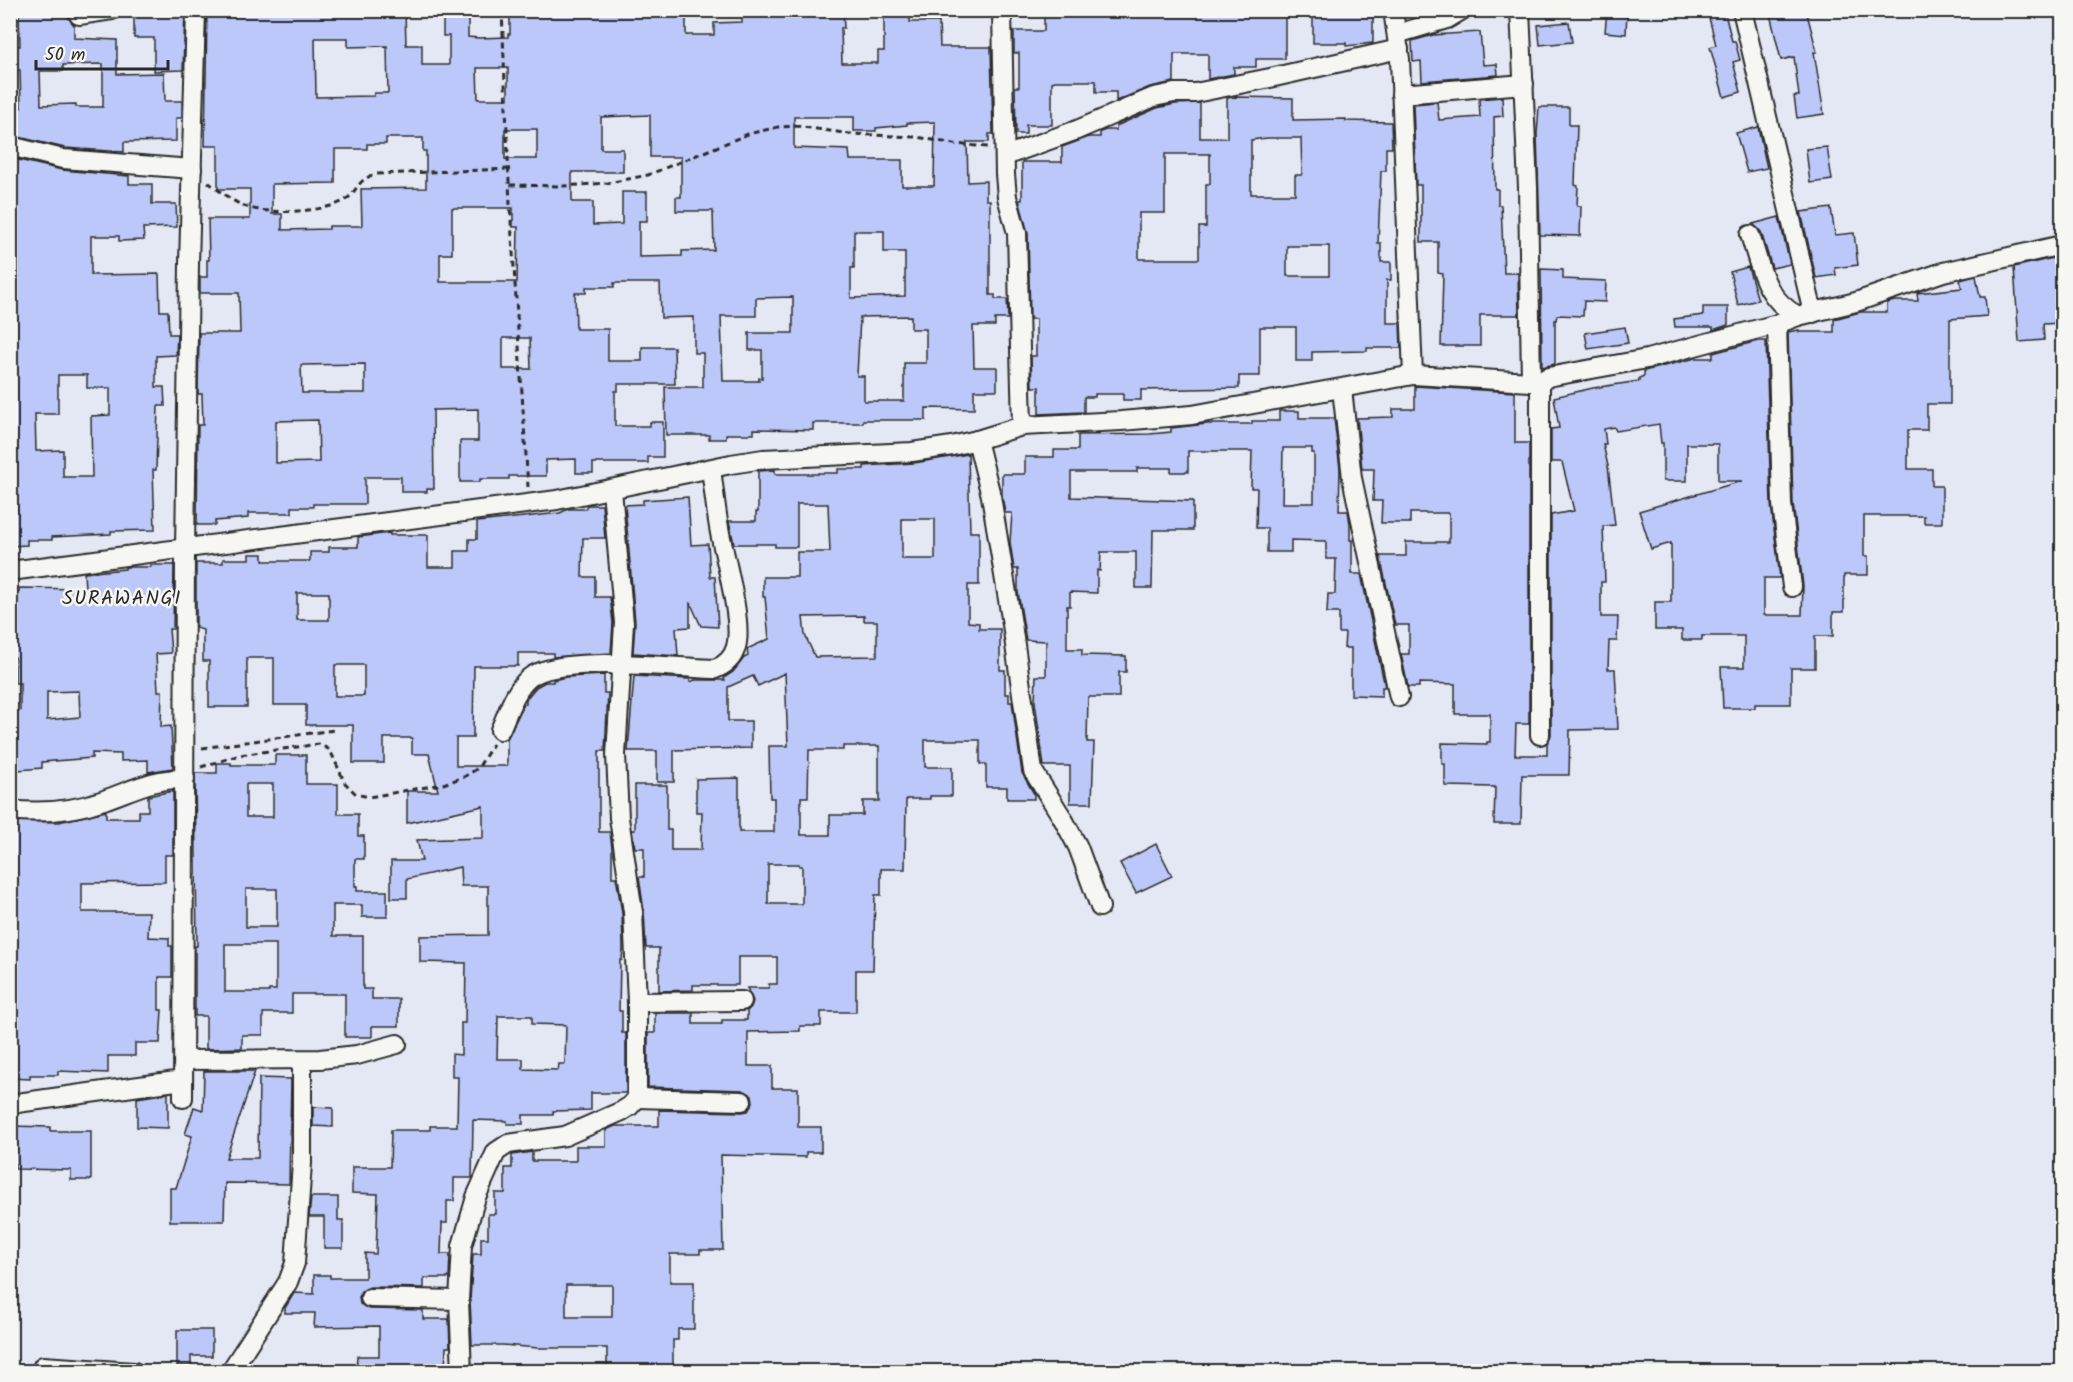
<svg xmlns="http://www.w3.org/2000/svg" width="2073" height="1382" viewBox="0 0 2073 1382" font-family="Kalam,sans-serif">
	<style>
		.building { fill: #bbc8f9; stroke: #2b2b2b; stroke-width: 1.5; fill-rule: evenodd }
		.lines { fill: none; stroke-linecap: round; stroke-linejoin: round }
		.street-casing { stroke: #2b2b2b; stroke-width: 22 }
		.path { stroke: #2b2b2b; stroke-width: 3; stroke-dasharray: 6 4.5; stroke-linecap: butt }
		.street { stroke: #f6f6f2; stroke-width: 18 }
		.labels { text-anchor: middle; stroke-width: 5; stroke-linejoin: round; paint-order: stroke }
		.quarter-label { font-size: 20px; letter-spacing: 1.5px; fill: #2b2b2b; stroke: #f6f6f2 }
	</style>
	<rect width="100%" height="100%" fill="#e4e8f4"/>
	<filter id="ink" filterUnits="userSpaceOnUse"><feTurbulence type="fractalNoise" baseFrequency=".0167" numOctaves="2"/><feDisplacementMap in="SourceGraphic" scale="12" xChannelSelector="R" yChannelSelector="G"/><feConvolveMatrix kernelMatrix="1 2 1 2 8 2 1 2 1" color-interpolation-filters="sRGB"/></filter>
	<g filter="url(#ink)">
		<g class="building">
			<path d="M134 10H185L183 70 154 71V38H134Z"/>
			<path d="M207 10H345V12L405 10 406 45H422V65H449V36H443V10H468V37L479 38 508 37V34H510V10H652V13L686 12V35H714V23L742 22V16H770V11L843 10 844 28H841L842 63H878V51H884V12H910V22H939L940 47H991L993 134H989V142H967L968 182 986 181V200H990V295H995V299H1007L1008 319H995V326H973L974 367H997V390H974V409L926 408V420H863V423H813V430L754 429V434H726V439H709V435H666L665 387H703V353H694V317L661 318 660 283H614V287H586V293H575L576 329H608V361H642V347H674L675 384H618V391H615V426H650V422H663V457H648V463H593V473H576V459L546 460V476H509V479H480V482H460V441H478V409L433 410 434 489H427V492H401V477H365V504H313V507H292V513H248V518L215 521V525H197L198 425H203L202 394H198L199 333H240L239 293H200V277H207V260H209L208 219H250V189H218V146H205ZM315 38H348V47L387 46 388 93H374V96L316 97ZM477 68H508V99H478ZM650 115V157H681V197H676V211H713L714 250 682 251V256L639 257V221H647V192H622V224L593 225V202H572V172H623V149H601V117ZM794 117H854V131H876V128L907 125V123L935 122 934 186H902V160H850L849 150 794 148ZM505 129H537V159H505ZM386 138H423V151H426V188L361 189 362 226H329V229L282 230V214H272V184L335 183V149H367V144H386ZM452 208H513V227H518L517 282H440V254H452ZM854 231H884V252H905V296L851 298V268H854ZM793 297V333H749V350H762V378H759V381H723L721 316H756V298ZM911 316V329H926V363H904V401H864V376H857L860 317ZM503 338H530L531 369H503ZM365 364V393H302L301 365ZM318 420 319 462 276 463V421Z"/>
			<path d="M1044 10H1285V59H1256V67H1234V74L1208 79V54H1174V82L1150 87 1116 101V92H1096V81H1055L1052 82V125H1026V134H1016L1015 87H1019V53H1014V31H1044Z"/>
			<path d="M1313 10H1373V43L1346 46V43H1313Z"/>
			<path d="M1607 10H1627L1626 34 1605 32Z"/>
			<path d="M1707 10H1724L1732 41H1735L1740 60 1733 62 1741 92 1724 97 1710 47 1716 45Z"/>
			<path d="M1769 10H1806L1817 52H1814L1824 114 1797 118 1794 96H1799L1794 57 1781 60Z"/>
			<path d="M69 11 68 17 74 25V38L117 40V74L164 73 165 101H182V118H176V141L124 142V152L65 148 10 135V108H21L20 70H10V46H20L19 13ZM103 64V107H76V104L41 105 40 71H63V65Z"/>
			<path d="M1569 22 1572 42 1540 45 1538 25Z"/>
			<path d="M1480 32 1483 65 1497 64 1498 75 1422 81 1421 61 1413 62 1412 41 1433 35Z"/>
			<path d="M1235 97 1293 98V120L1346 119V121L1391 122 1392 148H1386V171H1381L1378 243H1381V262H1391V280H1387V323H1400L1401 348H1367V351L1312 352V361H1296V327H1260V376H1239V388L1141 390V400H1123V394H1095V397H1084V412L1039 414V387H1032L1031 356H1036V319H1030L1028 233 1019 200H1022V162H1062V147L1089 137H1100V132L1106 130H1116V126L1157 108 1175 104 1200 103V138H1227V98ZM1267 138H1301L1302 175H1295V194H1251V140ZM1165 154H1210V184H1206V227H1199V259H1139V213H1165ZM1287 246H1329V276H1287Z"/>
			<path d="M1502 97 1503 116 1494 117 1495 189H1498V205H1501L1504 273H1518L1519 315H1480V346H1441L1443 274 1438 273V242H1421V185H1416L1413 104 1437 102 1439 120 1480 117 1479 99Z"/>
			<path d="M1539 107H1569V125H1577L1575 185 1578 186 1577 206H1581L1580 236 1540 235 1537 134Z"/>
			<path d="M1758 127 1767 168 1747 172 1736 133Z"/>
			<path d="M1827 147 1832 180 1810 183 1806 149Z"/>
			<path d="M10 158 62 170 129 176V184H152V204H176L177 227 143 228 144 240 119 241V236H91V275L159 274 160 311H168L169 334H177L176 355 156 356V387H164L165 406H158L156 470H153L155 530 111 531V534L52 537V540H27V545L10 546V415H12ZM58 375H87V388H110V415L91 416 92 477H63V450L36 451 35 414H58Z"/>
			<path d="M1831 208 1835 235 1854 233 1858 265 1835 268 1836 275 1816 278 1801 212Z"/>
			<path d="M1779 217 1790 264 1772 268 1761 232 1753 224Z"/>
			<path d="M2062 256V323L2043 324 2044 340 2019 342 2014 267Z"/>
			<path d="M1748 267 1758 300 1738 305 1730 272Z"/>
			<path d="M1541 269 1563 270V279L1606 281 1605 302 1584 301 1583 316 1557 315 1556 320H1555V364L1542 367Z"/>
			<path d="M1976 276 1980 297H1985L1987 316 1950 319V404H1927V430H1908V469H1932V486H1942V523H1924V516H1864V556H1868V575H1844V612H1833V636H1815V668H1791V704H1755V708H1723L1721 667H1744V636H1702V640H1682V630H1655V602H1671V543L1651 549 1639 511 1742 481H1718V444H1687V481H1663V443H1661L1659 424 1616 431 1614 427 1604 429 1606 444H1603L1608 466 1615 525 1603 526 1605 582H1601V617H1618L1617 641H1609L1608 669H1615L1618 729 1570 730 1569 775H1522L1521 824H1494L1495 787 1445 786V764H1442V743L1487 744V742H1490V714H1455V684L1419 683V687H1408L1401 654H1409V625H1395L1380 556H1406V542H1449V513H1410V523H1381L1382 501H1373L1374 469H1362L1357 418 1393 417V409H1415V386L1515 392V443H1529V724H1516L1515 755H1547V743L1551 735V515L1574 511 1562 462H1551V429L1559 428 1554 397 1593 388 1639 381V378L1644 376V371L1696 358H1713V353L1758 341H1766L1771 504 1780 578H1764V615H1802L1803 586 1793 503 1788 332 1799 330V332H1834V319L1860 312H1887V303L1894 301H1918L1917 293 1962 288 1960 280Z"/>
			<path d="M1703 307H1728V325L1713 330V327H1675L1674 319 1703 315Z"/>
			<path d="M1625 327 1628 343 1588 349 1585 333Z"/>
			<path d="M1279 411H1299V418H1334L1340 469 1339 511H1348L1350 524V540H1352V574H1361L1385 687H1382V696L1351 695V648H1344L1345 633H1339V613H1327L1328 594H1335L1336 559H1326V541L1291 540V552H1267V528H1256L1257 488H1251L1252 451H1188V472H1171V468H1137V472H1071V497L1193 501V530H1153L1152 588H1136V552H1101L1100 571 1097 570V593L1070 592V606H1067V649H1082V655L1126 656V672H1119V697H1088L1087 742H1094L1092 803H1070V766H1044L1035 702 1036 676H1046V641L1026 640 1018 592V569H1014L1010 542 1012 513H1005L1002 495V474H1025V457H1054V450H1078V435L1150 434 1171 432V428L1207 424H1252V421H1279ZM1283 448H1312V453H1314V503H1282Z"/>
			<path d="M968 454 970 532H979V585H968V622L979 623V629H1000V670H1005V694H1009V702H1012L1022 773 1034 794V799H1007V787H986V764H980V740H925V767H952V796H930V799H906L905 869H881V895H875L873 970H856V1012H821V1026H800V1031L748 1032V1066H772V1088H798V1127H821V1152H806V1157L721 1155 723 1250H700V1254H670V1282H694V1329H678V1340H673V1371H607V1348H538L503 1345H472L470 1300 473 1254H481V1238H488V1214H495V1193H505V1168H512V1155L532 1152V1161H576V1146H606V1130L615 1126H659V1110L742 1112 748 1111 753 1102 752 1095 742 1090 648 1087V1033H655V1013H693V1024H722V1020H747V1011L751 1007 753 1001 747 988H769V984H777V957H738V985H693V990L659 991V948H646L644 911 639 877H644V848H635L632 830H635V785H667V830H671V850H701L702 812H696V779L739 778V832H774V798H770L769 746H788L785 673 758 686 753 676 728 687V721H751V748L674 750V782H657V751H628L634 676 690 679V682L695 680H725L724 678 733 672 744 658 748 656 747 649 769 639 765 597H763V577H797V552H830L828 504H797V547H775V544H734L729 521H756V512H758V471L775 470V474H818V473H838V469H864V466L914 463ZM902 519H935V559H902ZM864 616V621H877V656L815 657 805 635 803 617ZM843 746H879V801H863V815H830V835H801V797H808L809 750H843ZM768 864H799V866H802V904H768ZM566 1285H612V1317H566Z"/>
			<path d="M688 497 691 545 708 544 710 577H715L718 627 701 626 690 602V627L676 628 678 656 633 653 635 622 625 505 643 504V500Z"/>
			<path d="M587 505H602L605 538H583L582 577H595V597H610L613 623 611 653 553 657V653H518V666H474L473 738H456V766H507V739L524 704H526V699L536 687 545 682H553V680L566 677 604 675V693H608L605 751H599V832H610L612 848V877H616L622 913 623 948 622 960H620L619 1011H622V1033H626V1093H591V1110L553 1111V1115H523V1124H507V1121L473 1120 472 1178H454V1201H447V1223H442L441 1254H450L449 1278H424V1288L370 1287 361 1292 359 1297 360 1304 369 1309 423 1310V1319H449L450 1347H446L445 1371H356L357 1356H379V1326L314 1327 315 1313H285V1308L294 1293 314 1294V1275H330V1278H365V1253L376 1254 378 1194 352 1193V1167H390L391 1130H430V1126H457L458 1077H452V1054L461 1055V1023H465L466 963 420 962V936L488 935V886H461L460 867 407 879V898H391V861H422L417 840 483 838V806L407 823V791H438L429 754H412V738H384V763H353V725H306V705H274V658H247V707H209V661H203V630L196 628V563H223V559H249V554H263V561H310V552H329V547H358V537L390 533V535H428V567H455V551H469V539H477V522L560 513 568 509H585ZM297 593H329V620H297ZM335 665H364V696H335ZM498 1016H532V1024L566 1025 565 1064H559L558 1070 523 1069V1059H497Z"/>
			<path d="M151 565H174L173 629H169L171 653 156 654 158 691H162L161 727 171 726 173 768 148 772V760L121 761V754L92 753V758L42 762V768L18 770V768L10 769V711H20V683H15V657H10V592H19V588L85 589 84 573 125 569V567H151ZM79 691 80 717 47 720V692Z"/>
			<path d="M275 755H306V784H338V814H358V836H364V859H355V886H357V891H387V917H362V905H333V936H363V989H372V999H399V1026H372V1037H345V994H292V1013H263V1035H242V1048L206 1049V1016H195V946H197L195 773H217V763H231V765H275ZM246 784H273V817H246ZM246 889H277V927H246ZM225 944H276V990H269V992H225Z"/>
			<path d="M173 791V855H165V882L82 883V912H149L148 937 169 938V946H172V977H159V1010H162L160 1043H135V1056H108V1073L58 1071V1075H30V1079L10 1078V821L59 822 106 811V818H139V811H148V796Z"/>
			<path d="M1156 844 1172 876 1136 893 1120 863Z"/>
			<path d="M204 1071H255L226 1158H258L259 1078 291 1079 289 1184 225 1183 224 1221H170V1188H176L192 1136 185 1134 194 1107 203 1110Z"/>
			<path d="M168 1093V1128L137 1127V1098Z"/>
			<path d="M313 1107 333 1108V1127L313 1126Z"/>
			<path d="M10 1126 50 1127V1131H91V1180H71V1170L15 1169V1152H10Z"/>
			<path d="M311 1197H338V1220H343V1248H324V1217H309Z"/>
			<path d="M177 1330H212V1356H191V1366H177Z"/>
		</g>
		<g class="lines">
			<defs>
				<g id="street">
					<path d="M1002 10 1005 174 1007 197 1017 233 1022 426 1121 421 1192 415 1413 375"/>
					<path d="M1393 10 1400 59 1413 375 1531 382H1540L1548 377 1647 359 1777 324 1798 316 1856 302 1943 272 2062 245"/>
					<path d="M1520 10 1528 187 1531 382"/>
					<path d="M1742 10 1813 313"/>
					<path d="M79 15 112 10"/>
					<path d="M1397 34 1447 19 1462 10"/>
					<path d="M1401 94 1524 84"/>
					<path d="M10 146 63 159 192 169"/>
					<path d="M1005 156 1077 130 1154 97 1174 93H1195L1270 78 1399 49"/>
					<path d="M1750 235C1761 268 1764 298 1798 316"/>
					<path d="M1777 324 1782 504 1792 587"/>
					<path d="M1342 389 1352 478 1399 697"/>
					<path d="M977 440 991 496 1012 624 1033 771 1062 817 1078 847 1100 907"/>
					<path d="M10 571 557 500 731 464 763 459 912 452 952 446 977 440 1022 426"/>
					<path d="M500 730C508 713 514 691 529 678 556 654 676 668 715 669 726 665 733 658 736 647 743 623 725 559 720 533 716 512 714 490 711 469"/>
					<path d="M1540 735V382"/>
					<path d="M10 810C43 814 73 811 104 800 133 790 153 778 185 779"/>
					<path d="M637 1002 742 1001"/>
					<path d="M184 1060 320 1059 357 1055 397 1044"/>
					<path d="M183 1098 185 550 189 264 196 10"/>
					<path d="M637 1098 742 1101"/>
					<path d="M10 1104 183 1080"/>
					<path d="M370 1298 459 1300"/>
					<path d="M43 1366 134 1372"/>
					<path d="M230 1372 288 1282 295 1263 302 1163V1060"/>
					<path d="M462 1372 459 1300 462 1246 476 1197 496 1152 508 1144 565 1136 622 1111 630 1106 637 1098V1002L633 912 619 818 616 755 624 623 612 490"/>
				</g>
			</defs>
			<use href="#street" class="street-casing"/>
			<g class="path">
				<path d="M502 10 510 205 528 487"/>
				<path d="M208 182C220 191 232 202 247 207 269 215 321 212 342 202 358 194 355 179 377 174L509 169"/>
				<path d="M510 185 563 186 608 183 648 175 748 134 778 127 797 126 850 134 917 137 954 144 988 147"/>
				<path d="M202 748 334 730"/>
				<path d="M201 767 240 755 319 744 330 750 345 783 356 794 369 797 443 784 464 777 478 768 493 744"/>
			</g>
			<use href="#street" class="street"/>
		</g>
	</g>
	<g class="labels">
		<g class="quarter-label">
			<text x="122" y="604">SURAWANGI</text>
		</g>
	</g>
	<rect width="2073" height="1382" fill="none" stroke="#f6f6f2" stroke-width="36"/>
	<rect x="18" y="18" width="2037" height="1346" fill="none" stroke="#2b2b2b" stroke-width="2" filter="url(#ink)"/>
	<path d="M36 60v9h132v-9" fill="none" stroke="#2b2b2b" stroke-width="3"/>
	<text x="45" y="60" font-size="18" fill="#2b2b2b" stroke="#f6f6f2" stroke-width="4.5" paint-order="stroke">50 m</text>
</svg>
